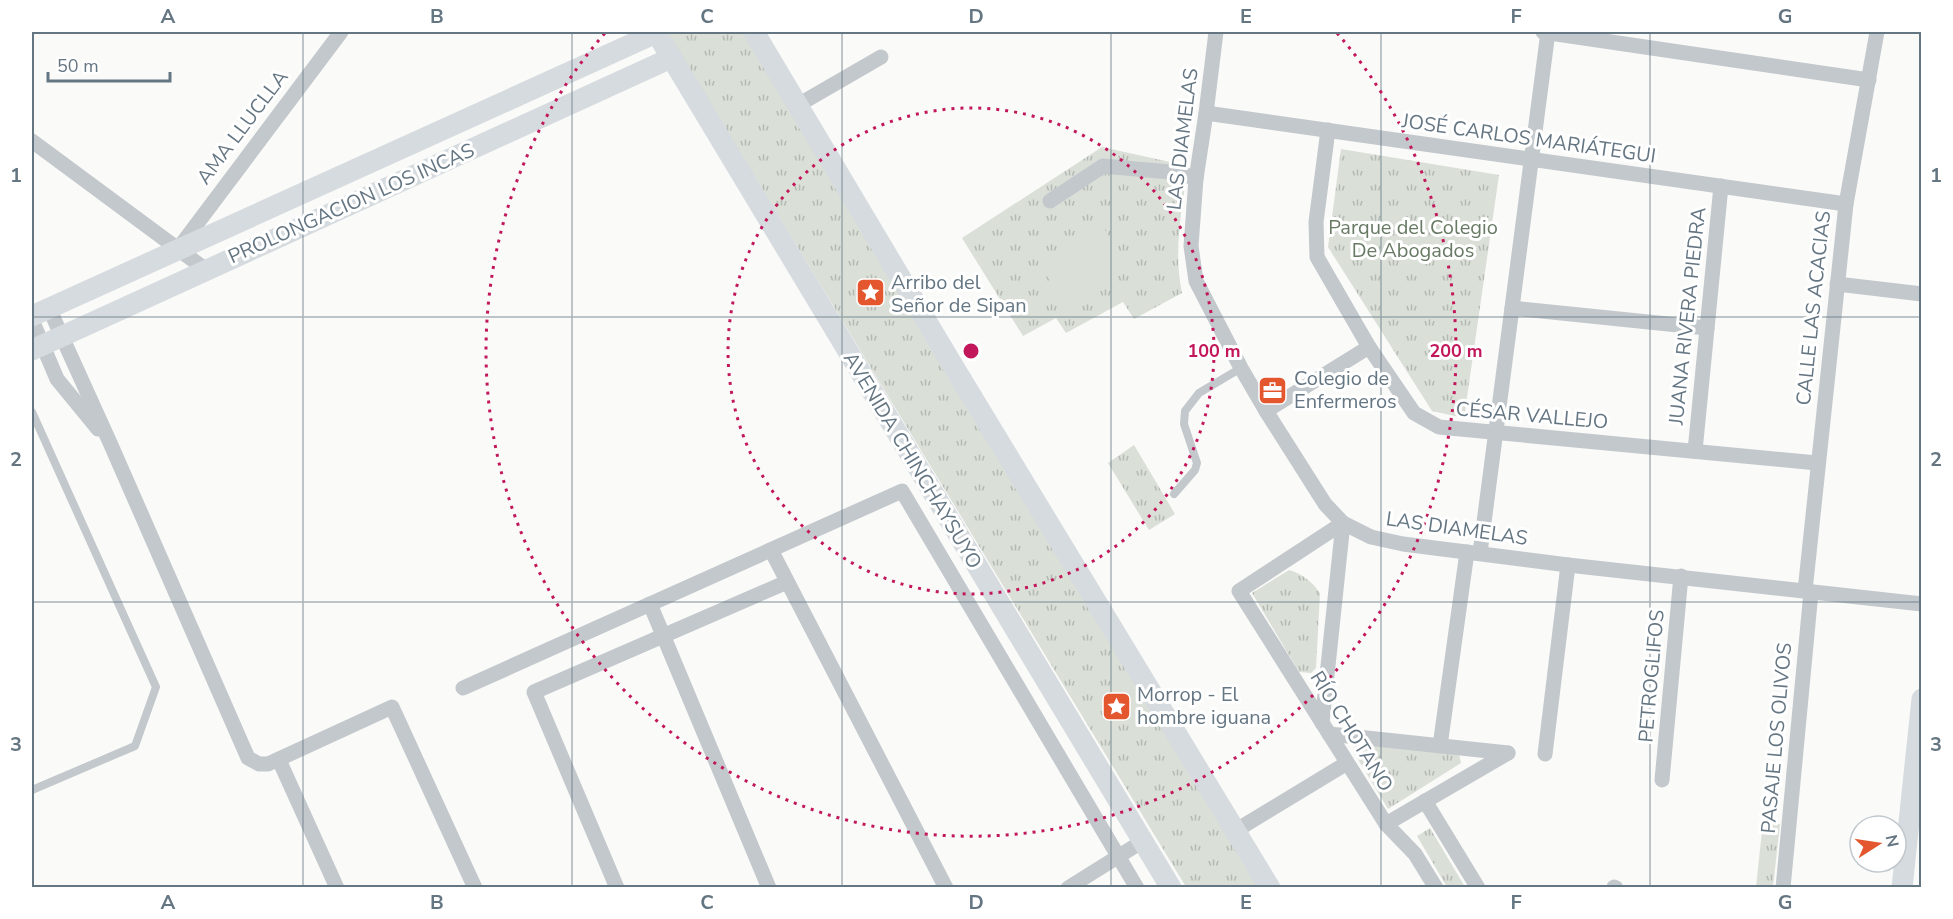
<svg xmlns="http://www.w3.org/2000/svg" width="1953" height="919" viewBox="0 0 1953 919" font-family="'Nunito Sans',sans-serif">
	<style>
		.grass { fill: url(#grass-tufts) }
		.pitch { fill: #dadfd7 }
		.lines { fill: none; stroke-linecap: round; stroke-linejoin: round }
		.lane { stroke: #c3c8cc; stroke-width: 8 }
		.street { stroke: #c3c8cc; stroke-width: 15 }
		.secondary { stroke: #d6dbdf; stroke-width: 21 }
		.grid { fill: none; stroke: #657683; stroke-width: 1.5; stroke-opacity: 0.55 }
		.ring { fill: none; stroke: #c2185b; stroke-width: 3; stroke-dasharray: 3 6 }
		.labels { text-anchor: middle; stroke-width: 6; stroke-linejoin: round; paint-order: stroke }
		.street-label { font-size: 20px; fill: #657683; stroke: #fff }
		.park-label { font-size: 20px; fill: #687a64; stroke: #fff }
		.poi-label { font-size: 20px; fill: #657683; stroke: #fff; text-anchor: start }
		.centre { fill: #c2185b; stroke: #fff; stroke-width: 3 }
		.ring-label { font-size: 18px; text-anchor: middle; font-weight: bold; fill: #c2185b; stroke: #fff; stroke-width: 6; stroke-linejoin: round; paint-order: stroke }
		.neatline { fill: none; stroke: #657683; stroke-width: 2 }
		.grid-label { font-size: 20px; text-anchor: middle; font-weight: bold; fill: #657683 }
	</style>
	<defs>
		<pattern id="grass-tufts" width="24" height="20" patternUnits="userSpaceOnUse" patternTransform="scale(1.5)"><rect width="24" height="20" fill="#dadfd7"/><path d="M3 7l-1-3M5 7V3M7 7l1-3M15 17l-1-3M17 17v-4M19 17l1-3" fill="none" stroke="#b4b9b4"/></pattern>
	</defs>
	<rect width="100%" height="100%" fill="#fafaf8"/>
	<g class="grass">
		<path d="M667 32H744L1258 887H1186Z"/>
		<path d="M1102 147 1188 166C1182 208 1173 250 1182 293L1134 319 1123 302 1066 333 1056 318 1023 336 962 238Z"/>
		<path d="M1341 149 1499 175 1464 418 1432 411 1328 247Z"/>
		<path d="M1134 445 1175 514 1149 530 1108 463Z"/>
		<path d="M1289 570C1303 574 1312 582 1320 593L1316 668 1311 673 1299 672 1252 593Z"/>
		<path d="M1357 742 1459 754 1461 763 1388 809 1353 751Z"/>
		<path d="M1763 822 1780 824 1773 887H1756Z"/>
		<path d="M1430 828 1465 887H1447L1417 836Z"/>
	</g>
	<path class="pitch" d="M1101 223 1126 265 1063 303 1038 261Z"/>
	<g class="lines">
		<g class="lane">
			<path d="M32 412 156 687 135 746 32 790"/>
			<path d="M1174 494 1195 470 1197 463 1184 424 1185 411 1199 393 1241 368"/>
		</g>
		<g class="street">
			<path d="M1216 32 1206 113 1196 179 1191 246 1196 281 1241 368 1266 411 1325 504 1343 523 1371 537 1403 544 1568 565 1922 604"/>
			<path d="M1543 32 1869 80"/>
			<path d="M798 105 881 57"/>
			<path d="M1206 113 1846 204"/>
			<path d="M1328 130 1316 222 1317 257 1369 347 1414 413 1439 427 1817 463"/>
			<path d="M32 141 205 269"/>
			<path d="M1050 201 1103 166 1181 173 1196 179"/>
			<path d="M178 249 341 32"/>
			<path d="M1837 284 1922 294"/>
			<path d="M49 308 111 445 248 758 259 764H268L392 707 475 888"/>
			<path d="M1512 308 1707 328"/>
			<path d="M32 320 57 379 98 429"/>
			<path d="M1266 411 1369 347"/>
			<path d="M1695 451 1721 186"/>
			<path d="M1343 523 1239 591 1386 824 1415 854 1436 888"/>
			<path d="M771 550 946 888"/>
			<path d="M1480 553 1548 32"/>
			<path d="M1805 591 1846 204 1877 32"/>
			<path d="M650 604 769 888"/>
			<path d="M463 688 902 491 1137 888"/>
			<path d="M1322 723 1343 523"/>
			<path d="M1329 734 1508 753"/>
			<path d="M1440 746 1467 552"/>
			<path d="M1545 754 1568 565"/>
			<path d="M279 760 337 888"/>
			<path d="M1662 780 1681 576"/>
			<path d="M1425 801 1478 888"/>
			<path d="M1386 824 1508 753"/>
			<path d="M1235 831 1347 763"/>
			<path d="M1614 887 1616 888"/>
			<path d="M617 888 534 692 787 582"/>
			<path d="M1068 888 1143 841"/>
			<path d="M1783 888 1811 592"/>
		</g>
		<g class="secondary">
			<path d="M656 32 1171 888"/>
			<path d="M754 32 952 364 1270 888"/>
			<path d="M32 316 656 33"/>
			<path d="M32 350 671 58"/>
			<path d="M1902 888 1922 699"/>
		</g>
	</g>
	<path class="grid" d="M303 32V888M572 32V888M842 32V888M1111 32V888M1381 32V888M1650 32V888M32 317H1922M32 602H1922"/>
	<g class="ring">
		<circle cx="971" cy="351" r="243"/>
		<path d="M1337 33A485 485 0 1 1 605 33"/>
	</g>
	<defs>
		<symbol id="sight-square" viewBox="-11 -11 22 22"><rect x="-9" y="-9" width="18" height="18" rx="4" fill="#e4572e" stroke="#fff"/><path d="M0-6L1.8-2.2L6-1.7L2.9 1.2L3.7 5.4L0 3.3L-3.7 5.4L-2.9 1.2L-6-1.7L-1.8-2.2Z" fill="#fff"/></symbol>
		<symbol id="office-square" viewBox="-11 -11 22 22"><rect x="-9" y="-9" width="18" height="18" rx="4" fill="#e4572e" stroke="#fff"/><path d="M-6-3h4V-5.5h4V-3h4V5H-6ZM-1-4.5V-3h2v-1.5ZM-6 0V1H6V0Z" fill="#fff"/></symbol>
	</defs>
	<g fill-rule="evenodd">
		<use href="#sight-square" x="854" y="276" width="33" height="33"/>
		<use href="#office-square" x="1256" y="374" width="33" height="33"/>
		<use href="#sight-square" x="1100" y="690" width="33" height="33"/>
	</g>
	<g class="labels">
		<g class="street-label">
			<text transform="translate(242 127) rotate(-53)" y="7">AMA LLUCLLA</text>
			<text transform="translate(1529 138) rotate(8)" y="7">JOSÉ CARLOS MARIÁTEGUI</text>
			<text transform="translate(1182 139) rotate(-83)" y="7">LAS DIAMELAS</text>
			<text transform="translate(351 203) rotate(-24)" y="7">PROLONGACION LOS INCAS</text>
			<text transform="translate(1813 308) rotate(-84)" y="7">CALLE LAS ACACIAS</text>
			<text transform="translate(1687 316) rotate(-84)" y="7">JUANA RIVERA PIEDRA</text>
			<text transform="translate(1532 415) rotate(5)" y="7">CÉSAR VALLEJO</text>
			<text transform="translate(913 460) rotate(59)" y="7">AVENIDA CHINCHAYSUYO</text>
			<text transform="translate(1457 528) rotate(8)" y="7">LAS DIAMELAS</text>
			<text transform="translate(1651 676) rotate(-85)" y="7">PETROGLIFOS</text>
			<text transform="translate(1352 731) rotate(58)" y="7">RÍO CHOTANO</text>
			<text transform="translate(1776 738) rotate(-85)" y="7">PASAJE LOS OLIVOS</text>
		</g>
		<g class="park-label">
			<text x="1413" y="234">Parque del Colegio<tspan x="1413" dy="23">De Abogados</tspan></text>
		</g>
		<g class="poi-label">
			<text x="891" y="289">Arribo del<tspan x="891" dy="23">Señor de Sipan</tspan></text>
			<text x="1294" y="385">Colegio de<tspan x="1294" dy="23">Enfermeros</tspan></text>
			<text x="1137" y="701">Morrop - El<tspan x="1137" dy="23">hombre iguana</tspan></text>
		</g>
	</g>
	<circle cx="971" cy="351" r="9" class="centre"/>
	<g class="ring-label">
		<text x="1214" y="357">100 m</text>
		<text x="1456" y="357">200 m</text>
	</g>
	<rect width="1953" height="919" fill="none" stroke="#ffffff" stroke-width="66"/>
	<g transform="translate(1878 844) rotate(78)"><circle r="28" fill="#ffffff" stroke="#c1c8cd" stroke-width="1.5"/>
	<path d="M0-4.5L10 22L0 15L-10 22Z" fill="#e4572e"/>
	<text y="-9" font-size="16" font-weight="bold" text-anchor="middle" fill="#657683">N</text>
	</g>
	<path d="M48 72v9h122v-9" fill="none" stroke="#657683" stroke-width="3"/>
	<text x="57" y="72" font-size="18" fill="#657683" stroke="#ffffff" stroke-width="4.5" paint-order="stroke">50 m</text>
	<rect x="33" y="33" width="1887" height="853" class="neatline"/>
	<g class="grid-label">
		<text x="168" y="23">A</text>
		<text x="437" y="23">B</text>
		<text x="707" y="23">C</text>
		<text x="976" y="23">D</text>
		<text x="1246" y="23">E</text>
		<text x="1516" y="23">F</text>
		<text x="1785" y="23">G</text>
		<text x="16" y="182">1</text>
		<text x="1936" y="182">1</text>
		<text x="16" y="466">2</text>
		<text x="1936" y="466">2</text>
		<text x="16" y="751">3</text>
		<text x="1936" y="751">3</text>
		<text x="168" y="909">A</text>
		<text x="437" y="909">B</text>
		<text x="707" y="909">C</text>
		<text x="976" y="909">D</text>
		<text x="1246" y="909">E</text>
		<text x="1516" y="909">F</text>
		<text x="1785" y="909">G</text>
	</g>
</svg>
